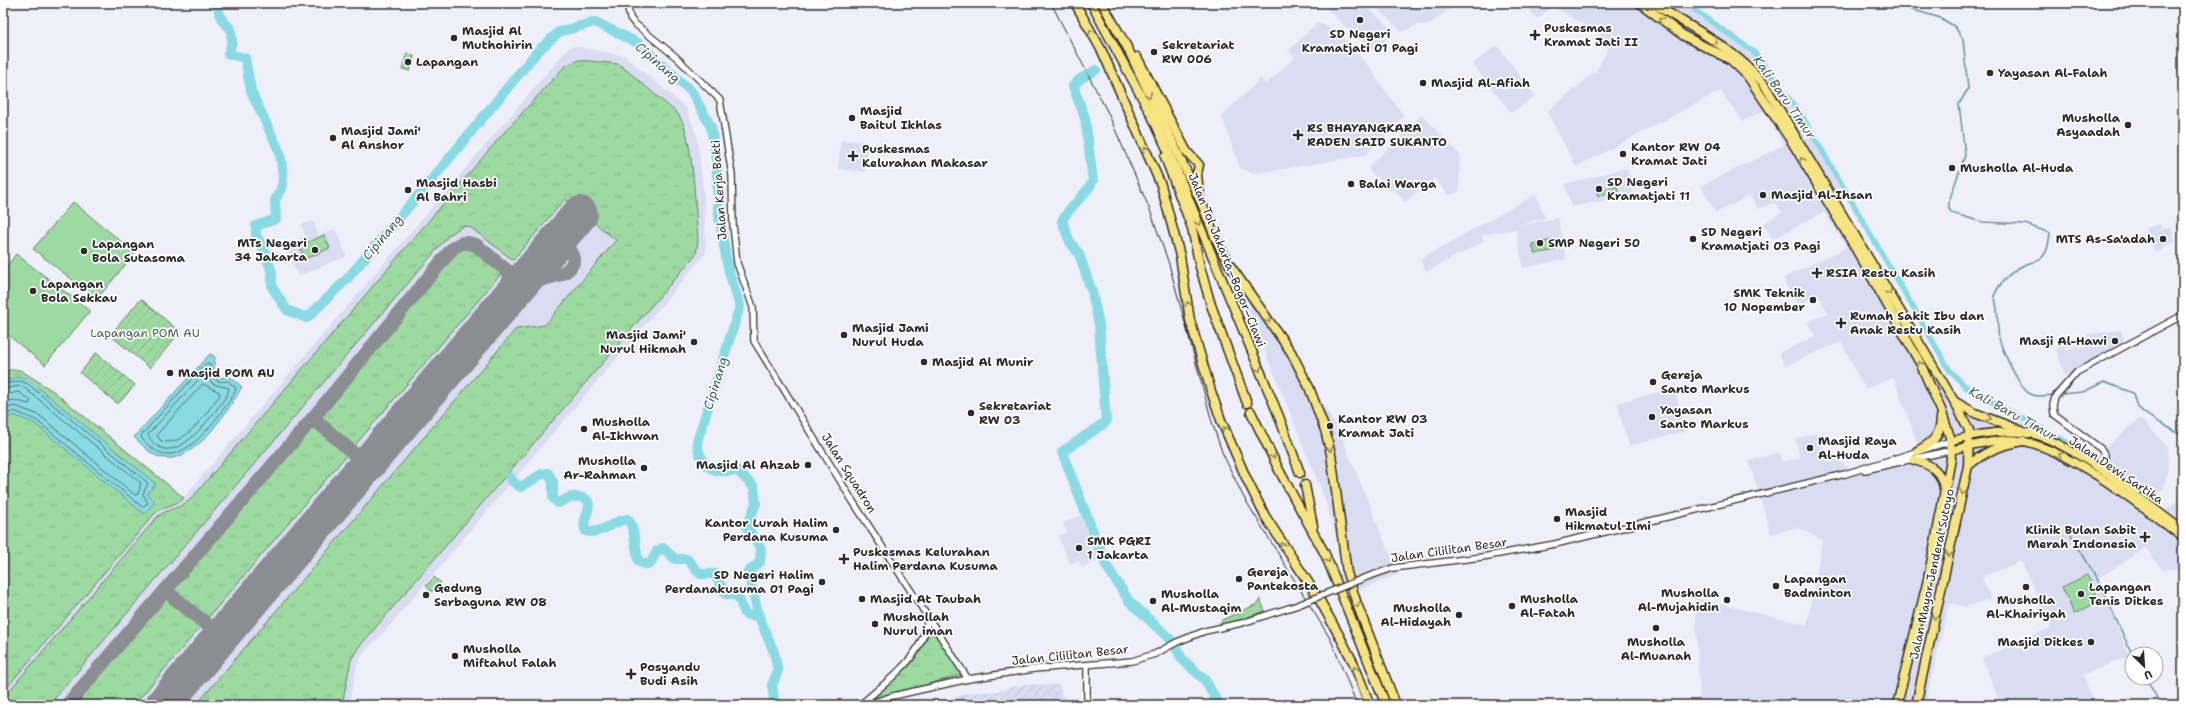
<svg xmlns="http://www.w3.org/2000/svg" width="2186" height="708" viewBox="0 0 2186 708" font-family="'Shantell Sans',sans-serif">
	<style>
		.built { fill: #dadcf2 }
		.industrial { fill: url(#industrial-furrows) }
		.grass { fill: url(#grass-tufts); stroke: #648266 }
		.garden { fill: url(#garden-furrows); stroke: #648266 }
		.pitch { fill: #9ddaa1; stroke: #648266 }
		.water { fill: #89dae3; stroke: #639499 }
		.lines { fill: none; stroke-linecap: round; stroke-linejoin: round }
		.shore { stroke: #517175; stroke-width: 1 }
		.stream { stroke: #639499; stroke-width: 1.5 }
		.canal { stroke: #89dae3; stroke-width: 5.5 }
		.river { stroke: #89dae3; stroke-width: 10 }
		.taxiway { stroke: #8c8d92; stroke-width: 14 }
		.runway { stroke: #8c8d92; stroke-width: 36 }
		.minor-casing { stroke: #2b2b2b; stroke-width: 8 }
		.major-casing { stroke: #2b2b2b; stroke-width: 10 }
		.highway-casing { stroke: #2b2b2b; stroke-width: 11 }
		.minor { stroke: #fff; stroke-width: 5.5 }
		.major { stroke: #f6e381; stroke-width: 7 }
		.highway { stroke: #f6e381; stroke-width: 8 }
		.tram { stroke: #2b2b2b; stroke-width: 1 }
		.minor-bridge-casing { stroke: #2b2b2b; stroke-width: 8; stroke-linecap: butt }
		.minor-bridge { stroke: #fff; stroke-width: 5.5 }
		.oneway { stroke: #908756 }
		.poi-dot { fill: #2b2b2b; stroke: #fff; stroke-width: 1.5 }
		.labels { text-anchor: middle; stroke-width: 3.5; stroke-linejoin: round; paint-order: stroke }
		.poi-label { font-size: 12px; font-weight: bold; fill: #2b2b2b; stroke: #fff; text-anchor: start }
		.street-label { font-size: 12px; fill: #2b2b2b; stroke: #fff }
		.park-label { font-size: 12px; fill: #4d604e; stroke: #fff }
		.water-label { font-size: 13px; font-style: italic; fill: #476062; stroke: #fff }
	</style>
	<defs>
		<pattern id="industrial-furrows" width="10" height="10" patternUnits="userSpaceOnUse"><rect width="10" height="10" fill="#dadcf2"/><path d="M-1 1l2-2M0 10L10 0M9 11l2-2" fill="none" stroke="#bbbdd0"/></pattern>
		<pattern id="grass-tufts" width="24" height="20" patternUnits="userSpaceOnUse"><rect width="24" height="20" fill="#9ddaa1"/><path d="M3 7l-1-3M5 7V3M7 7l1-3M15 17l-1-3M17 17v-4M19 17l1-3" fill="none" stroke="#87bb8b"/></pattern>
		<pattern id="garden-furrows" width="10" height="10" patternUnits="userSpaceOnUse"><rect width="10" height="10" fill="#9ddaa1"/><path d="M-1 1l2-2M0 10L10 0M9 11l2-2" fill="none" stroke="#87bb8b"/></pattern>
	</defs>
	<rect width="100%" height="100%" fill="#eeeff9"/>
	<filter id="ink" filterUnits="userSpaceOnUse"><feTurbulence type="fractalNoise" baseFrequency=".025" numOctaves="2"/><feDisplacementMap in="SourceGraphic" scale="8" xChannelSelector="R" yChannelSelector="G"/><feConvolveMatrix kernelMatrix="1 2 1 2 8 2 1 2 1" color-interpolation-filters="sRGB"/></filter>
	<g filter="url(#ink)">
		<g class="built">
			<path d="M1331 3H1363L1394 31 1374 52 1326 8Z"/>
			<path d="M1372 3H1457L1428 25H1417L1402 32Z"/>
			<path d="M1525 3H1681L1763 61 1843 184 1831 194 1942 378 1974 411 2042 427 2096 456 2140 418 2168 447 2169 461 2164 488 2150 501 2165 512 2183 496V569H2162L2146 548 2098 578 2129 656 2083 675 2094 705H2001L1982 658 2051 627 2021 561 1982 577 1991 599 1965 607 1949 603 1925 705H1700L1695 598 1807 625 1822 541 1798 527 1771 534 1749 461 1779 452 1782 462 1800 458 1795 439 1818 433 1823 450 1851 469 1919 448 1894 378 1865 389 1841 342 1785 366 1779 353 1815 336 1807 322 1828 313 1818 295 1799 305 1784 283 1785 281 1784 278 1847 247 1824 212 1773 239 1763 224 1782 212 1774 202 1758 209 1750 195 1716 213 1701 186 1784 145 1764 110 1743 121 1720 91 1576 167 1547 112 1597 70 1611 42 1553 6 1537 19Z"/>
			<path d="M1317 23 1327 26 1349 44 1372 70 1379 82 1404 116 1366 155 1271 171 1252 173 1240 168 1222 116 1260 79 1266 84 1295 57 1288 51Z"/>
			<path d="M1497 45 1535 96 1511 113 1473 64Z"/>
			<path d="M574 46 625 56 686 108 697 136 704 198 706 253 385 631 364 652 357 665 349 705H3V371L20 370 53 391 184 497 560 58 569 48Z"/>
			<path d="M1422 115 1460 155 1459 191 1449 196 1434 178 1405 202 1393 188 1390 191 1377 176 1375 177 1369 170 1370 166Z"/>
			<path d="M841 140 868 142 865 172 838 169Z"/>
			<path d="M1627 168 1634 195 1571 207 1565 184Z"/>
			<path d="M1536 194 1545 218 1516 226 1558 218 1566 259 1523 268 1516 229 1481 235 1484 241 1426 272 1420 259Z"/>
			<path d="M313 221 319 236 335 229 347 256 298 276 284 245 305 236 301 224Z"/>
			<path d="M2160 224 2162 230 2171 227 2176 242 2162 247 2163 250 2155 253 2146 228Z"/>
			<path d="M1226 255 1309 378 1343 440 1398 574 1354 592 1323 494Z"/>
			<path d="M2121 330 2126 347 2065 376 2056 349 2064 346 2066 350 2079 345 2080 348 2087 347V334Z"/>
			<path d="M1674 388 1686 431 1629 446 1617 403Z"/>
			<path d="M1081 515 1100 560 1082 568 1079 561 1070 564 1058 536 1067 532 1063 523Z"/>
		</g>
		<path class="industrial" d="M1025 684 1059 685 1063 698 1081 700 1080 705H953L952 698 968 693 997 691Z"/>
		<g class="grass">
			<path d="M579 60 619 64 677 113C694 131 695 212 698 240L696 254 358 648 351 660 342 705H200L202 698 516 329 545 325 616 240 565 199 513 260 470 227 463 226 449 235 49 705H3V698L158 516C169 508 182 508 192 498L501 136 565 66Z"/>
			<path d="M467 242 476 245 505 269 134 705H67L179 576 452 249 460 243Z"/>
			<path d="M9 370H20L53 391 184 498C176 506 163 505 154 514L3 692V371Z"/>
			<path d="M1260 599 1265 611 1216 628 1222 620 1257 604Z"/>
			<path d="M933 631H936L961 675 874 699 872 696C887 683 908 671 919 654 924 646 923 636 933 631Z"/>
		</g>
		<g class="garden">
			<path d="M141 299 180 332 150 368 110 335Z"/>
			<path d="M96 353 135 385 118 404 80 373Z"/>
		</g>
		<g class="pitch">
			<path d="M407 53 414 56 410 71 402 69Z"/>
			<path d="M1617 186 1618 192 1598 196 1597 190Z"/>
			<path d="M73 202 135 253 97 299 33 249Z"/>
			<path d="M324 235 330 248 305 259 299 246Z"/>
			<path d="M1553 240 1555 250 1535 254 1532 244Z"/>
			<path d="M16 254 90 311 45 365 3 331V271Z"/>
			<path d="M2087 575 2100 601 2074 614 2062 587Z"/>
			<path d="M434 577 441 583 432 592 426 586Z"/>
		</g>
		<g class="water">
			<path d="M210 354 215 357 214 371 217 376 223 378 227 374 242 387C227 412 188 475 153 454 146 450 140 442 134 437Z"/>
			<path d="M22 377 30 381 156 484 147 494 155 502 144 514 34 423 13 415 3 421V381Z"/>
		</g>
		<g class="lines">
			<g class="shore">
				<path d="M207 363 210 364C210 375 215 384 228 381L236 388C234 397 225 406 220 414 206 432 176 470 151 447 147 444 142 440 141 436Z"/>
				<path d="M203 375H206L213 384 229 388C229 395 221 403 217 409 206 423 177 462 156 445 153 442 149 439 148 435Z"/>
				<path d="M3 384 21 381 28 384 148 483 143 494 148 503 142 507 36 420 14 411 3 416"/>
				<path d="M203 384 219 392 220 395C207 411 185 449 161 441L157 435Z"/>
				<path d="M3 389 20 386 26 389 141 483 138 494 135 495 39 415 15 406 3 409"/>
				<path d="M3 395 19 392 31 401 29 404 13 400 3 403"/>
			</g>
			<g class="stream">
				<path d="M1899 3 1910 9 1941 18 1955 27 1963 39 1968 89 1959 104 1965 155 1949 201V209L1952 213 1982 222 2025 224 2050 233C2049 241 2048 253 2041 258 2036 262 2029 263 2024 265 2010 272 2000 282 1994 296 2000 311 1996 323 1999 338 2002 350 2020 389 2030 394 2038 398 2047 395 2055 395"/>
				<path d="M2061 394 2083 392 2104 382 2133 393C2134 398 2136 405 2139 408 2151 421 2170 426 2183 437"/>
				<path d="M2071 535 2099 582 2132 654"/>
				<path d="M2146 678 2161 705"/>
			</g>
			<path class="canal" d="M1685 3 1754 52 1802 116 1950 371 1970 391 2027 420 2066 442 2081 454"/>
			<g class="river">
				<path d="M218 3C218 15 222 22 231 29L232 42 228 54 245 58 251 91 280 153 283 176 282 187 275 200 276 219 256 226V235L266 254 272 273V287L287 310 307 318 347 279 443 166 537 52 559 32 595 22 638 43 692 92 711 127 717 166 718 209 724 246 729 272 740 306 697 442C701 467 712 475 737 470L754 487 756 503 747 527 761 549 760 562 748 572 759 617 774 652 778 671 772 685 775 705"/>
				<path d="M1096 70 1080 79 1073 86 1085 118 1093 181C1086 196 1070 205 1062 221L1070 242 1079 254 1092 292 1099 325 1106 422 1062 452 1106 565 1129 601 1173 642 1182 659 1205 680 1219 705"/>
				<path d="M510 477 512 481 521 487 542 474 548 473 553 482V498L558 503C563 502 567 497 573 497 605 496 578 518 586 531 602 535 612 521 627 519 635 524 635 551 639 562L645 564H650L657 551 663 548 675 559H687L700 574H715L725 594 738 596 745 614 759 617"/>
			</g>
			<g class="taxiway">
				<path d="M508 300C516 293 525 287 535 282 550 275 568 278 574 260 571 245 556 232 543 245 536 251 535 263 532 271"/>
				<path d="M313 418 367 465"/>
				<path d="M166 591 221 636"/>
				<path d="M67 705 313 418 452 249C461 242 465 241 476 245L522 283"/>
				<path d="M179 705 183 686 191 672"/>
			</g>
			<path class="runway" d="M163 705 580 214"/>
			<defs>
				<g id="minor">
					<path d="M627 3 630 18 634 23 676 57 720 100 732 175 733 225 737 263 753 307 754 341 852 500 968 679"/>
					<path d="M1865 470 1952 450"/>
					<path d="M2105 473V455L2101 449 2054 414 2053 405 2055 397 2077 372 2183 315"/>
					<path d="M1364 578 1393 568 1482 557 1555 544 1845 474 1951 441"/>
					<path d="M860 705C888 680 926 656 928 615"/>
					<path d="M865 705 893 696 968 679 1034 669 1132 661 1155 654 1177 642 1205 631 1242 623 1298 605"/>
					<path d="M1087 705V666"/>
				</g>
				<g id="major">
					<path d="M1951 441C1974 434 2002 430 2026 433 2067 437 2147 504 2183 530"/>
					<path d="M1952 450C1969 446 1999 438 2015 440 2063 444 2144 508 2183 538"/>
				</g>
				<g id="highway">
					<path d="M1075 3 1102 51 1161 185 1180 256 1190 320 1211 391 1221 420 1247 480 1265 516 1319 599 1340 637 1353 662 1370 705"/>
					<path d="M1091 3 1152 116 1177 171 1278 414 1300 473"/>
					<path d="M1102 3 1127 47 1202 204 1215 237 1229 264 1291 352 1309 387 1325 430 1331 454 1347 573 1357 604 1396 705"/>
					<path d="M1640 3 1684 36 1731 60 1747 75 1792 142 1853 244 1920 363 1941 410 1950 437 1951 459 1928 579 1897 705"/>
					<path d="M1653 3C1691 28 1735 48 1764 84L1954 401 1969 430 1968 466 1916 705"/>
					<path d="M1137 57 1187 152 1199 165 1197 174 1199 192"/>
					<path d="M1165 157 1192 228 1200 267 1211 305 1247 403"/>
					<path d="M1957 403 1975 413 2027 433"/>
					<path d="M1251 412 1280 472 1325 554 1386 705"/>
					<path d="M1917 451C1933 443 1941 435 1941 417"/>
					<path d="M1914 460C1930 464 1942 471 1944 489"/>
					<path d="M1968 466C1985 451 2001 445 2023 441"/>
					<path d="M1305 485 1313 526"/>
				</g>
			</defs>
			<use href="#minor" class="minor-casing"/>
			<use href="#major" class="major-casing"/>
			<use href="#highway" class="highway-casing"/>
			<use href="#minor" class="minor"/>
			<use href="#major" class="major"/>
			<use href="#highway" class="highway"/>
			<path class="tram" d="M1051 3 1108 113 1150 210 1169 264 1212 422 1222 452 1243 496 1331 640 1357 705"/>
			<defs>
				<path id="minor-bridge" d="M1298 605 1364 578"/>
			</defs>
			<use href="#minor-bridge" class="minor-bridge-casing"/>
			<use href="#minor-bridge" class="minor-bridge"/>
		</g>
		<defs><path id="oneway-chevron" d="M-2-3.5L2.5 0L-2 3.5" fill="none" stroke-width="1.6" stroke-linecap="round" stroke-linejoin="round"/></defs>
		<g class="oneway">
			<use href="#oneway-chevron" transform="translate(1661 20) rotate(-142)"/>
			<use href="#oneway-chevron" transform="translate(1091 32) rotate(-119)"/>
			<use href="#oneway-chevron" transform="translate(1715 42) rotate(31)"/>
			<use href="#oneway-chevron" transform="translate(1149 95) rotate(64)"/>
			<use href="#oneway-chevron" transform="translate(1146 149) rotate(-113)"/>
			<use href="#oneway-chevron" transform="translate(1802 160) rotate(-121)"/>
			<use href="#oneway-chevron" transform="translate(1199 223) rotate(68)"/>
			<use href="#oneway-chevron" transform="translate(1889 292) rotate(58)"/>
			<use href="#oneway-chevron" transform="translate(1188 304) rotate(-100)"/>
			<use href="#oneway-chevron" transform="translate(1268 320) rotate(53)"/>
			<use href="#oneway-chevron" transform="translate(1920 364) rotate(-116)"/>
			<use href="#oneway-chevron" transform="translate(1259 369) rotate(67)"/>
			<use href="#oneway-chevron" transform="translate(1989 418) rotate(19)"/>
			<use href="#oneway-chevron" transform="translate(1225 429) rotate(-113)"/>
			<use href="#oneway-chevron" transform="translate(1330 449) rotate(76)"/>
			<use href="#oneway-chevron" transform="translate(2061 455) rotate(-155)"/>
			<use href="#oneway-chevron" transform="translate(1273 456) rotate(64)"/>
			<use href="#oneway-chevron" transform="translate(1963 492) rotate(103)"/>
			<use href="#oneway-chevron" transform="translate(1282 545) rotate(-123)"/>
			<use href="#oneway-chevron" transform="translate(1949 554) rotate(102)"/>
			<use href="#oneway-chevron" transform="translate(1328 560) rotate(67)"/>
			<use href="#oneway-chevron" transform="translate(1357 605) rotate(71)"/>
			<use href="#oneway-chevron" transform="translate(1935 617) rotate(102)"/>
			<use href="#oneway-chevron" transform="translate(1355 669) rotate(-112)"/>
		</g>
	</g>
	<g class="poi-dot">
		<circle cx="1360" cy="20" r="4"/>
		<path d="M1533 29h4v4h4v4h-4v4h-4v-4h-4v-4h4z"/>
		<circle cx="454" cy="38" r="4"/>
		<circle cx="1154" cy="52" r="4"/>
		<circle cx="408" cy="62" r="4"/>
		<circle cx="1990" cy="73" r="4"/>
		<circle cx="1423" cy="83" r="4"/>
		<circle cx="852" cy="118" r="4"/>
		<circle cx="2128" cy="125" r="4"/>
		<path d="M1296 129h4v4h4v4h-4v4h-4v-4h-4v-4h4z"/>
		<circle cx="333" cy="138" r="4"/>
		<circle cx="1623" cy="154" r="4"/>
		<path d="M851 150h4v4h4v4h-4v4h-4v-4h-4v-4h4z"/>
		<circle cx="1952" cy="168" r="4"/>
		<circle cx="1351" cy="184" r="4"/>
		<circle cx="1599" cy="189" r="4"/>
		<circle cx="408" cy="190" r="4"/>
		<circle cx="1763" cy="195" r="4"/>
		<circle cx="1693" cy="239" r="4"/>
		<circle cx="2163" cy="239" r="4"/>
		<circle cx="1540" cy="243" r="4"/>
		<circle cx="315" cy="250" r="4"/>
		<circle cx="84" cy="251" r="4"/>
		<path d="M1815 267h4v4h4v4h-4v4h-4v-4h-4v-4h4z"/>
		<circle cx="33" cy="291" r="4"/>
		<circle cx="1813" cy="300" r="4"/>
		<path d="M1839 317h4v4h4v4h-4v4h-4v-4h-4v-4h4z"/>
		<circle cx="844" cy="335" r="4"/>
		<circle cx="2115" cy="341" r="4"/>
		<circle cx="694" cy="342" r="4"/>
		<circle cx="924" cy="362" r="4"/>
		<circle cx="170" cy="373" r="4"/>
		<circle cx="1653" cy="382" r="4"/>
		<circle cx="971" cy="413" r="4"/>
		<circle cx="1652" cy="417" r="4"/>
		<circle cx="1330" cy="426" r="4"/>
		<circle cx="584" cy="429" r="4"/>
		<circle cx="1810" cy="448" r="4"/>
		<circle cx="808" cy="465" r="4"/>
		<circle cx="644" cy="468" r="4"/>
		<circle cx="1557" cy="519" r="4"/>
		<circle cx="836" cy="530" r="4"/>
		<path d="M2143 531h4v4h4v4h-4v4h-4v-4h-4v-4h4z"/>
		<circle cx="1079" cy="548" r="4"/>
		<path d="M842 553h4v4h4v4h-4v4h-4v-4h-4v-4h4z"/>
		<circle cx="1239" cy="579" r="4"/>
		<circle cx="822" cy="582" r="4"/>
		<circle cx="1776" cy="586" r="4"/>
		<circle cx="2026" cy="587" r="4"/>
		<circle cx="2081" cy="594" r="4"/>
		<circle cx="426" cy="595" r="4"/>
		<circle cx="862" cy="599" r="4"/>
		<circle cx="1727" cy="600" r="4"/>
		<circle cx="1153" cy="601" r="4"/>
		<circle cx="1512" cy="606" r="4"/>
		<circle cx="1459" cy="615" r="4"/>
		<circle cx="875" cy="624" r="4"/>
		<circle cx="1656" cy="628" r="4"/>
		<circle cx="2091" cy="642" r="4"/>
		<circle cx="455" cy="656" r="4"/>
		<path d="M629 668h4v4h4v4h-4v4h-4v-4h-4v-4h4z"/>
	</g>
	<g class="labels">
		<g class="poi-label">
			<text x="1544" y="32">Puskesmas<tspan x="1544" dy="14">Kramat Jati II</tspan></text>
			<text x="462" y="35">Masjid Al<tspan x="462" dy="14">Muthohirin</tspan></text>
			<text x="1360" y="38" text-anchor="middle">SD Negeri<tspan x="1360" dy="14">Kramatjati 01 Pagi</tspan></text>
			<text x="1162" y="49">Sekretariat<tspan x="1162" dy="14">RW 006</tspan></text>
			<text x="416" y="66">Lapangan</text>
			<text x="1998" y="77">Yayasan Al-Falah</text>
			<text x="1431" y="87">Masjid Al-Afiah</text>
			<text x="860" y="115">Masjid<tspan x="860" dy="14">Baitul Ikhlas</tspan></text>
			<text x="2120" y="122" text-anchor="end">Musholla<tspan x="2120" dy="14">Asyaadah</tspan></text>
			<text x="1307" y="132">RS BHAYANGKARA<tspan x="1307" dy="14">RADEN SAID SUKANTO</tspan></text>
			<text x="341" y="135">Masjid Jami'<tspan x="341" dy="14">Al Anshor</tspan></text>
			<text x="1631" y="151">Kantor RW 04<tspan x="1631" dy="14">Kramat Jati</tspan></text>
			<text x="862" y="153">Puskesmas<tspan x="862" dy="14">Kelurahan Makasar</tspan></text>
			<text x="1960" y="172">Musholla Al-Huda</text>
			<text x="1607" y="186">SD Negeri<tspan x="1607" dy="14">Kramatjati 11</tspan></text>
			<text x="416" y="187">Masjid Hasbi<tspan x="416" dy="14">Al Bahri</tspan></text>
			<text x="1359" y="188">Balai Warga</text>
			<text x="1771" y="199">Masjid Al-Ihsan</text>
			<text x="1701" y="236">SD Negeri<tspan x="1701" dy="14">Kramatjati 03 Pagi</tspan></text>
			<text x="2155" y="243" text-anchor="end">MTS As-Sa'adah</text>
			<text x="307" y="247" text-anchor="end">MTs Negeri<tspan x="307" dy="14">34 Jakarta</tspan></text>
			<text x="1548" y="247">SMP Negeri 50</text>
			<text x="92" y="248">Lapangan<tspan x="92" dy="14">Bola Sutasoma</tspan></text>
			<text x="1826" y="277">RSIA Restu Kasih</text>
			<text x="41" y="288">Lapangan<tspan x="41" dy="14">Bola Sekkau</tspan></text>
			<text x="1805" y="297" text-anchor="end">SMK Teknik<tspan x="1805" dy="14">10 Nopember</tspan></text>
			<text x="1850" y="320">Rumah Sakit Ibu dan<tspan x="1850" dy="14">Anak Restu Kasih</tspan></text>
			<text x="852" y="332">Masjid Jami<tspan x="852" dy="14">Nurul Huda</tspan></text>
			<text x="686" y="339" text-anchor="end">Masjid Jami'<tspan x="686" dy="14">Nurul Hikmah</tspan></text>
			<text x="2107" y="345" text-anchor="end">Masji Al-Hawi</text>
			<text x="932" y="366">Masjid Al Munir</text>
			<text x="178" y="377">Masjid POM AU</text>
			<text x="1661" y="379">Gereja<tspan x="1661" dy="14">Santo Markus</tspan></text>
			<text x="979" y="410">Sekretariat<tspan x="979" dy="14">RW 03</tspan></text>
			<text x="1660" y="414">Yayasan<tspan x="1660" dy="14">Santo Markus</tspan></text>
			<text x="1338" y="423">Kantor RW 03<tspan x="1338" dy="14">Kramat Jati</tspan></text>
			<text x="592" y="426">Musholla<tspan x="592" dy="14">Al-Ikhwan</tspan></text>
			<text x="1818" y="445">Masjid Raya<tspan x="1818" dy="14">Al-Huda</tspan></text>
			<text x="636" y="465" text-anchor="end">Musholla<tspan x="636" dy="14">Ar-Rahman</tspan></text>
			<text x="800" y="469" text-anchor="end">Masjid Al Ahzab</text>
			<text x="1565" y="516">Masjid<tspan x="1565" dy="14">Hikmatul Ilmi</tspan></text>
			<text x="828" y="527" text-anchor="end">Kantor Lurah Halim<tspan x="828" dy="14">Perdana Kusuma</tspan></text>
			<text x="2136" y="534" text-anchor="end">Klinik Bulan Sabit<tspan x="2136" dy="14">Merah Indonesia</tspan></text>
			<text x="1087" y="545">SMK PGRI<tspan x="1087" dy="14">1 Jakarta</tspan></text>
			<text x="853" y="556">Puskesmas Kelurahan<tspan x="853" dy="14">Halim Perdana Kusuma</tspan></text>
			<text x="1247" y="576">Gereja<tspan x="1247" dy="14">Pantekosta</tspan></text>
			<text x="814" y="579" text-anchor="end">SD Negeri Halim<tspan x="814" dy="14">Perdanakusuma 01 Pagi</tspan></text>
			<text x="1784" y="583">Lapangan<tspan x="1784" dy="14">Badminton</tspan></text>
			<text x="2089" y="591">Lapangan<tspan x="2089" dy="14">Tenis Ditkes</tspan></text>
			<text x="434" y="592">Gedung<tspan x="434" dy="14">Serbaguna RW 08</tspan></text>
			<text x="1719" y="597" text-anchor="end">Musholla<tspan x="1719" dy="14">Al-Mujahidin</tspan></text>
			<text x="1161" y="598">Musholla<tspan x="1161" dy="14">Al-Mustaqim</tspan></text>
			<text x="870" y="603">Masjid At Taubah</text>
			<text x="1520" y="603">Musholla<tspan x="1520" dy="14">Al-Fatah</tspan></text>
			<text x="2026" y="604" text-anchor="middle">Musholla<tspan x="2026" dy="14">Al-Khairiyah</tspan></text>
			<text x="1451" y="612" text-anchor="end">Musholla<tspan x="1451" dy="14">Al-Hidayah</tspan></text>
			<text x="883" y="621">Mushollah<tspan x="883" dy="14">Nurul iman</tspan></text>
			<text x="1656" y="646" text-anchor="middle">Musholla<tspan x="1656" dy="14">Al-Muanah</tspan></text>
			<text x="2083" y="646" text-anchor="end">Masjid Ditkes</text>
			<text x="463" y="653">Musholla<tspan x="463" dy="14">Miftahul Falah</tspan></text>
			<text x="640" y="671">Posyandu<tspan x="640" dy="14">Budi Asih</tspan></text>
		</g>
		<g class="street-label">
			<text transform="translate(719 190) rotate(-94)" y="4">Jalan Kerja Bakti</text>
			<text transform="translate(1227 260) rotate(68)" y="4">Jalan Tol Jakarta–Bogor–Ciawi</text>
			<text transform="translate(2116 470) rotate(34)" y="4">Jalan Dewi Sartika</text>
			<text transform="translate(849 473) rotate(58)" y="4">Jalan Squadron</text>
			<text transform="translate(1449 550) rotate(-8)" y="4">Jalan Cililitan Besar</text>
			<text transform="translate(1932 574) rotate(-78)" y="4">Jalan Mayor Jenderal Sutoyo</text>
			<text transform="translate(1070 655) rotate(-6)" y="4">Jalan Cililitan Besar</text>
		</g>
		<g class="park-label">
			<text x="145" y="337">Lapangan POM AU</text>
		</g>
		<g class="water-label">
			<text transform="translate(658 62) rotate(41)" y="5">Cipinang</text>
			<text transform="translate(1785 97) rotate(55)" y="5">Kali Baru Timur</text>
			<text transform="translate(382 237) rotate(-50)" y="5">Cipinang</text>
			<text transform="translate(715 383) rotate(-73)" y="5">Cipinang</text>
			<text transform="translate(2013 413) rotate(29)" y="5">Kali Baru Timur</text>
		</g>
	</g>
	<rect width="2186" height="708" fill="none" stroke="#fff" stroke-width="16"/>
	<rect x="8" y="8" width="2170" height="692" fill="none" stroke="#2b2b2b" stroke-width="1.5" filter="url(#ink)"/>
	<g transform="translate(2144 666) rotate(155)"><circle r="19" fill="#ffffff" stroke="#aaaaaa"/>
	<path d="M0-3L7 15L0 10L-7 15Z" fill="#2b2b2b"/>
	<text y="-6" font-size="11" font-weight="bold" text-anchor="middle" fill="#2b2b2b">U</text>
	</g>
</svg>
